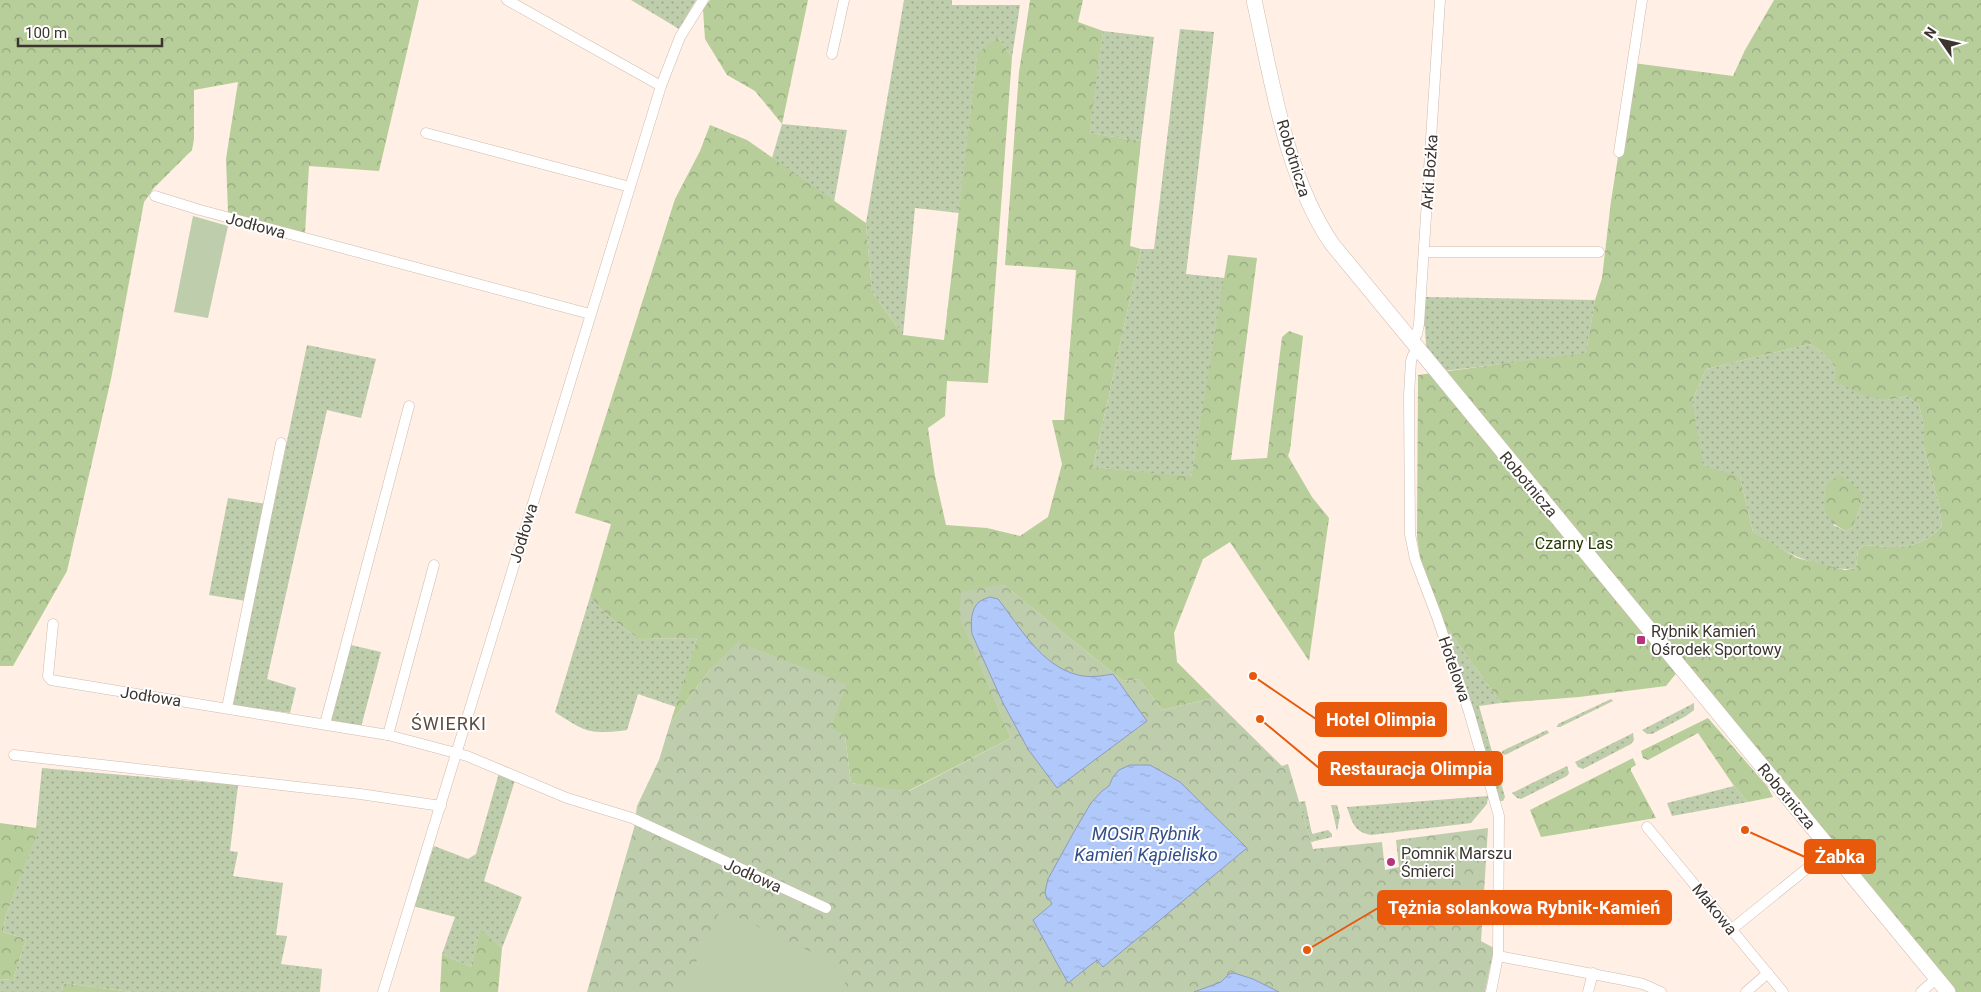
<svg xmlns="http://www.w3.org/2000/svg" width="1981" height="992" viewBox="0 0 1981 992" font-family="Roboto,sans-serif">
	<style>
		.grass { fill: url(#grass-dots); fill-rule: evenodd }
		.forest { fill: url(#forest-crowns); fill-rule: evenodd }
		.park { fill: url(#park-crowns) }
		.pitch { fill: #becdab }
		.water { fill: url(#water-ripples); stroke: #8e9cbd }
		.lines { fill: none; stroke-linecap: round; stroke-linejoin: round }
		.street-casing { stroke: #cebbad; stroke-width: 11 }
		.secondary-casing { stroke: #cebbad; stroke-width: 16 }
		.street { stroke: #fff; stroke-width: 10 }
		.secondary { stroke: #fff; stroke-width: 15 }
		.poi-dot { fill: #b7347b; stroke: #fff; stroke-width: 2 }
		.labels { text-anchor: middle; stroke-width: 4; stroke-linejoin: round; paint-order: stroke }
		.street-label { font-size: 16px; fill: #3c342f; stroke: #fff }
		.park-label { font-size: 16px; fill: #283a00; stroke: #fff }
		.poi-label { font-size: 16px; fill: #3c342f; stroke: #fff; text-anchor: start }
		.neighbourhood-label { font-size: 18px; letter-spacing: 1px; fill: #5d4d41; stroke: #fff }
		.water-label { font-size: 18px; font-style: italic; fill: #334e89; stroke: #fff }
		.leader { fill: none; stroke: #e8590c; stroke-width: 2 }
		.callout-dot { fill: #e8590c; stroke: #fff; stroke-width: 2 }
		.callout { fill: #e8590c; stroke: #e8590c; stroke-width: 2 }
		.callout-label { font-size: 18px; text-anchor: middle; font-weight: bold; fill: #fff }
	</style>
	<defs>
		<pattern id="grass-dots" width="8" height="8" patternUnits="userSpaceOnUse" patternTransform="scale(1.25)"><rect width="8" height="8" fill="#becdab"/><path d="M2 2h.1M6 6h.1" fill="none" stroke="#9ca78c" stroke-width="1.8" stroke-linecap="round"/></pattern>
		<pattern id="forest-crowns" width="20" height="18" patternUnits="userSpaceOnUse" patternTransform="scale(1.25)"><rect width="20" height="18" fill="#b7cd9a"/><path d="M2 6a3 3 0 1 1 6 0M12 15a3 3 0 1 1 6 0" fill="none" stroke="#96a77e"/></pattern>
		<pattern id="park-crowns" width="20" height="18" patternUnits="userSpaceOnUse" patternTransform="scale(1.25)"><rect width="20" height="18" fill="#becdab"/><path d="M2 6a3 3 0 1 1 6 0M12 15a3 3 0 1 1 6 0" fill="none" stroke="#9ca78c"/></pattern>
		<pattern id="water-ripples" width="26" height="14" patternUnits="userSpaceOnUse" patternTransform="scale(1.25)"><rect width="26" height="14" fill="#b1c9fa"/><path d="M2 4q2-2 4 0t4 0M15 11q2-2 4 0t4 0" fill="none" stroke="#99add7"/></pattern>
	</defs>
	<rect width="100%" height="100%" fill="#ffefe4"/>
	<g class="grass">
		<path d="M631 0H696L679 29Z"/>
		<path d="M904 0H952V5H1020L1012 57 998 37 977 55 959 213 915 208 903 335 872 292 866 223Z"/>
		<path d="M1180 29 1214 32 1186 274 1225 278 1191 478 1093 467 1141 249H1154Z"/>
		<path d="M1103 31 1154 37 1141 141 1088 133Z"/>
		<path d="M782 124 847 130 834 202 772 158Z"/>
		<path d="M1426 297 1595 300 1586 354 1444 371 1426 346 1425 327 1422 324Z"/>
		<path d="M1810 344 1822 352 1836 368 1887 400 1907 396 1919 405 1924 427V447L1939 505 1942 526C1919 551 1896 548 1865 545L1858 550 1856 568C1824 574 1778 549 1753 532L1740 477 1697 469 1692 401 1706 369ZM1864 497 1853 527 1846 531 1833 525Z"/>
		<path d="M307 345 376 359 361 418 327 410 267 679 296 688 290 713 232 705Z"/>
		<path d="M228 498 266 504 246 601 209 595Z"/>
		<path d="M590 597 608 616 639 639 697 638 676 707 638 694 627 730C590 735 585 732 555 712Z"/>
		<path d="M1441 620 1501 703 1479 706 1505 797 1503 801H1499Z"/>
		<path d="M351 645 381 652 361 727 330 722Z"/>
		<path d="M1611 699 1613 701 1560 727H1557L1558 724Z"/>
		<path d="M1694 703V710L1686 716 1652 734H1647L1642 730Z"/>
		<path d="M1547 730 1549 733 1505 755 1502 753V751Z"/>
		<path d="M1633 733 1634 740 1631 744 1583 769 1578 767 1575 762Z"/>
		<path d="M1567 766 1569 773 1567 776 1521 799 1517 798 1512 793Z"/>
		<path d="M42 768 238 785 230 851 238 852 233 876 283 883 276 935 287 936 281 964 322 969 320 992H132L62 983 63 992H0V979L13 980 26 939 3 932 6 915 39 827 36 828Z"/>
		<path d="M499 773 515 780 484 881 522 897 502 948 480 931 471 967 442 954 455 917 413 906 434 846 468 859 476 854Z"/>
		<path d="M1734 786 1748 802 1672 816 1667 803Z"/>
		<path d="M1488 796 1487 804 1471 823 1371 835C1354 832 1352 822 1347 807Z"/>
		<path d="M1305 801 1312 834 1328 830 1332 834V837L1311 842 1299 802Z"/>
		<path d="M1331 805H1337L1340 816 1337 831Z"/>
	</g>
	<g class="forest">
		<path d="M0 0H419L379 171 309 166 305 233 228 212 226 159 238 82 194 90V139L192 150 154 188 144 202 111 379 67 571 13 666H0Z"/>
		<path d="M710 0H808L782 124 755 91 727 75 705 39 703 9Z"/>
		<path d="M1030 0H1083L1078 22 1103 31 1089 133 1141 141 1130 246 1141 249 1093 467 1191 477 1228 255 1257 258 1231 460 1267 458 1282 337 1289 331 1303 336 1290 450 1288 456 1312 497 1329 518 1309 661 1230 542 1203 559 1174 633 1177 662 1213 698 1162 710 1139 679 1123 681 1004 585 960 617 1011 738 906 792 851 783 845 736 711 668 670 724 697 638 639 639 608 616 590 597 611 524 575 513 675 199 700 151 710 125 747 140 866 223 872 292 903 335 944 340 977 54 998 37 1012 57 988 383 947 381 945 416 928 428 935 476 946 525 987 528 1020 536 1048 517 1062 464 1052 420H1064L1076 270 1005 265 1019 72Z"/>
		<path d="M1774 0H1981V992H1953L1678 671 1666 686 1579 697 1501 703 1441 620 1421 565 1417 537 1418 375 1586 353 1595 300 1602 278 1611 201 1633 63 1733 76 1745 50ZM1810 344 1822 352 1836 368 1835 381 1863 395 1887 400 1907 396 1919 405 1924 427V447L1939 505 1942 526C1919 551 1896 548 1865 545L1858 550 1856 568 1845 570 1797 558 1753 532 1740 477 1703 466 1692 401 1706 369Z"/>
		<path d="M1839 475 1856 487 1864 497 1853 527 1846 531C1822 520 1823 507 1827 484Z"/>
		<path d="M1708 718 1767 786 1773 797 1748 802 1734 786 1698 733 1648 760 1643 758 1641 751Z"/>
		<path d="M1633 758 1636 765 1631 768V771L1656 818 1541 837 1530 810Z"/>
		<path d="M0 823 36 828 40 826 6 915 3 932 26 939 13 980 0 979Z"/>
		<path d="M480 930 502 948 498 992H440L442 954 471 967Z"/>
		<path d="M62 983 132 992H63Z"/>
	</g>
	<path class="park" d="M1003 584 1123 681 1139 679 1162 710 1213 698 1282 766 1288 764 1313 849 1382 842 1385 870 1399 867 1396 840 1488 828 1481 941 1494 948 1485 992H587L634 828 637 806 659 760 670 724 711 668 738 642 847 684 831 728 845 736 851 783 909 791 1011 738 959 617 961 592Z"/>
	<g class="pitch">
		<path d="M193 216 228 226 208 318 174 312Z"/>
		<path d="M721 909 851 971 841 992H682Z"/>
	</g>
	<g class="water">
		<path d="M990 597 998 599C1020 627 1041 666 1078 675 1090 678 1102 676 1113 674L1147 721 1057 788 1028 749 1003 703 972 634C971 624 970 610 979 602 981 600 987 598 990 597Z"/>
		<path d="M1130 765H1150L1180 782 1247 848 1103 967 1097 960 1068 983 1033 920 1052 904 1050 900 1047 899 1045 892 1048 879 1075 830 1091 803 1102 791 1109 786 1113 777 1119 770Z"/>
		<path d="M1234 973 1253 979 1279 992H1194L1221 982 1229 974Z"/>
	</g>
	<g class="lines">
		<defs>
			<g id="street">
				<path d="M507 0 661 86"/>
				<path d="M832 54 844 0"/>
				<path d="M426 133 630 187"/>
				<path d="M1619 152 1642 0"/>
				<path d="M155 196 200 210 590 314"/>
				<path d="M1424 252H1599"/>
				<path d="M1412 342 1417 334 1419 324 1440 0"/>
				<path d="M1418 350 1413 355 1411 361 1409 395 1410 534 1415 559 1437 617 1469 712 1499 816 1498 956 1491 992"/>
				<path d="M53 624 48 676 51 680 388 735 467 756 567 798 632 818 826 908"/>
				<path d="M227 708 281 443"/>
				<path d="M325 724 409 406"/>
				<path d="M388 735 434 565"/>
				<path d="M14 755 360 794 441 806"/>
				<path d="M1647 827 1783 992"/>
				<path d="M1732 929 1831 849"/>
				<path d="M1498 956 1629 981 1643 984 1661 992"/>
				<path d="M383 992 661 86 680 37 703 0"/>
				<path d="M1588 992 1593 973"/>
				<path d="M1746 992 1768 973"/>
				<path d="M1921 992 1937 978"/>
			</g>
			<path id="secondary" d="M1254 0C1272 80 1285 175 1332 244L1948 992"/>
		</defs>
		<use href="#street" class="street-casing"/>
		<use href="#secondary" class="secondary-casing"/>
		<use href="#street" class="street"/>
		<use href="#secondary" class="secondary"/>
	</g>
	<g class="poi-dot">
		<rect x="1636" y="635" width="10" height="10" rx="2.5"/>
		<circle cx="1391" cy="862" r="5"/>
	</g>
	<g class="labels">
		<g class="street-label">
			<text transform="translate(1294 158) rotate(73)" y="6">Robotnicza</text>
			<text transform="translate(1429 172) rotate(-86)" y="6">Arki Bożka</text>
			<text transform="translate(256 225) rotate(15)" y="6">Jodłowa</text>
			<text transform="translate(1529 484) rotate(50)" y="6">Robotnicza</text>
			<text transform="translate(523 533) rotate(-73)" y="6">Jodłowa</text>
			<text transform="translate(1455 669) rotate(71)" y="6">Hotelowa</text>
			<text transform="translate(151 696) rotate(9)" y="6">Jodłowa</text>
			<text transform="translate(1787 796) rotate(50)" y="6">Robotnicza</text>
			<text transform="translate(753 875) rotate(24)" y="6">Jodłowa</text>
			<text transform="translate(1715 909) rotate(51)" y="6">Makowa</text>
		</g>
		<g class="park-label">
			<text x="1574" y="549">Czarny Las</text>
		</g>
		<g class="poi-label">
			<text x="1651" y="637">Rybnik Kamień<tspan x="1651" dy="18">Ośrodek Sportowy</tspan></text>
			<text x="1401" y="859">Pomnik Marszu<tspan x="1401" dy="18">Śmierci</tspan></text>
		</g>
		<g class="neighbourhood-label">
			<text x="449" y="730">ŚWIERKI</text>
		</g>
		<g class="water-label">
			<text x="1146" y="840">MOSiR Rybnik<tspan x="1146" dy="21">Kamień Kąpielisko</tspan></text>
		</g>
	</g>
	<path class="leader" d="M1253 676L1316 719M1260 719L1319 768M1745 830L1805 857M1307 950L1378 908"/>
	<g class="callout-dot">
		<circle cx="1253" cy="676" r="5"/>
		<circle cx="1260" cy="719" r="5"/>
		<circle cx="1745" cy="830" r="5"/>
		<circle cx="1307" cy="950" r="5"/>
	</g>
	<g class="callout">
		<rect x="1316" y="703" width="130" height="33" rx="5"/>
		<rect x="1319" y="752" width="183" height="33" rx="5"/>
		<rect x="1805" y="840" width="70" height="33" rx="5"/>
		<rect x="1378" y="891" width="293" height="33" rx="5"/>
	</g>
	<g class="callout-label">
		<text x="1381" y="726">Hotel Olimpia</text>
		<text x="1411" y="775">Restauracja Olimpia</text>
		<text x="1840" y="863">Żabka</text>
		<text x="1524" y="914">Tężnia solankowa Rybnik-Kamień</text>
	</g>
	<g transform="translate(1941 40) rotate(304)" stroke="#ffffff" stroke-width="4" paint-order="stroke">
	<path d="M0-4L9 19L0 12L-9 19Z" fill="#3c342f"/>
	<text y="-8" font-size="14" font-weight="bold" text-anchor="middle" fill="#3c342f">N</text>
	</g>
	<path d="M18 38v8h144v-8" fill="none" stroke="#3c342f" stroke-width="2.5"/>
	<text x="25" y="38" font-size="15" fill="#3c342f" stroke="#ffffff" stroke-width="4" paint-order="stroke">100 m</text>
</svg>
